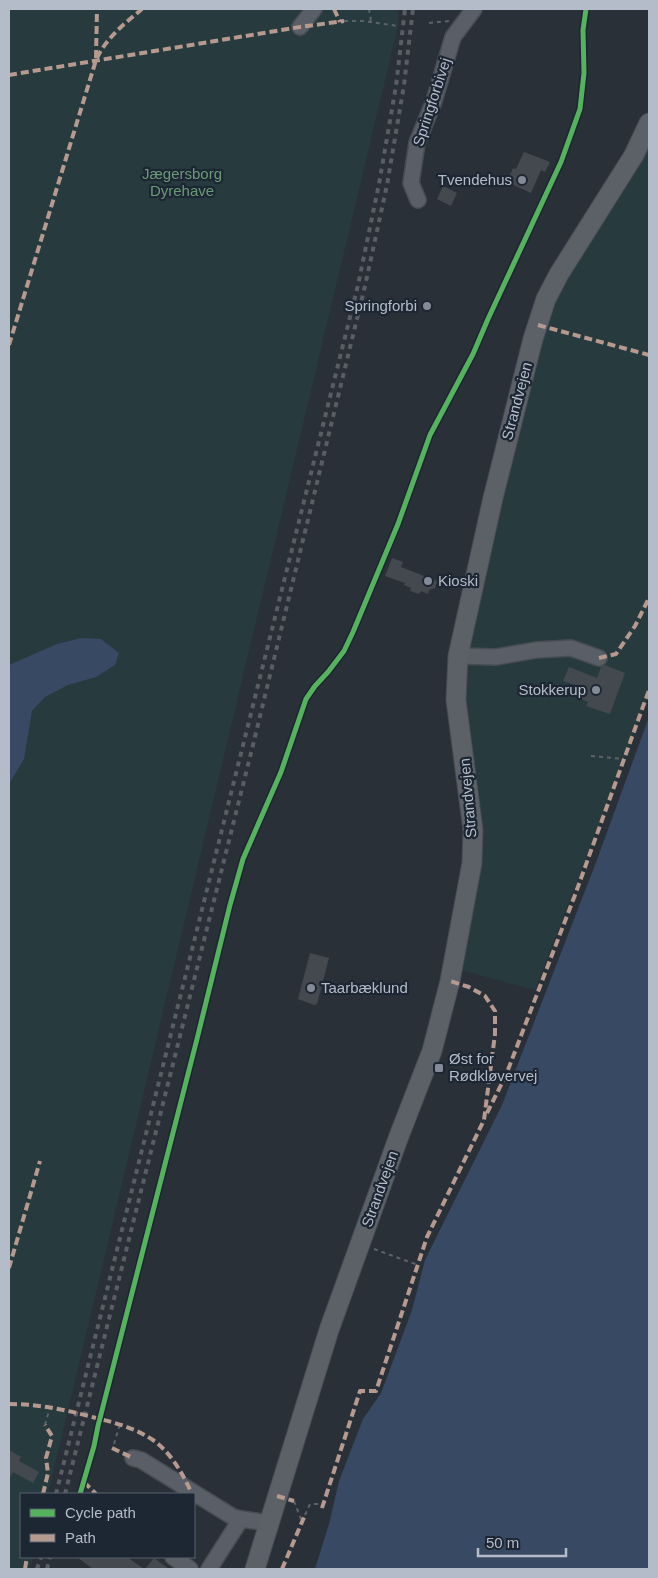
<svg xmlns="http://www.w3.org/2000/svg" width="658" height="1578" viewBox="0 0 658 1578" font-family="Arial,sans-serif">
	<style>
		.green { fill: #273a3e }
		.water { fill: #384963 }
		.building { fill: #444950 }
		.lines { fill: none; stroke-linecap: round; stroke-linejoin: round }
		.minor-casing { stroke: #484c53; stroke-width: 18 }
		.major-casing { stroke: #484c55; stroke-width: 21 }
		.path { stroke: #5d636a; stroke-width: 2; stroke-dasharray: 4 4; stroke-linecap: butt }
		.minor { stroke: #5a5e66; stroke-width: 15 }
		.major { stroke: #5c6168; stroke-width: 19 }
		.rail { stroke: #595d64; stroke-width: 4; stroke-dasharray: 5 5; stroke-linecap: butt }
		.quiet { stroke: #b69a8f; stroke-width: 4; stroke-dasharray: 8 4; stroke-linecap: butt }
		.cycleway-casing { stroke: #1d2633; stroke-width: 8 }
		.cycleway { stroke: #56b35d; stroke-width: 5 }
		.poi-dot { fill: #848b96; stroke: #1d2633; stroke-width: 2 }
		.labels { text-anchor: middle; stroke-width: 4.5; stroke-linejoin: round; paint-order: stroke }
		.street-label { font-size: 15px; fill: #b4bcc9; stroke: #1d2633 }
		.park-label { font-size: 15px; fill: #6b9a76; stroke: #1d2633 }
		.poi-label { font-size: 15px; fill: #b4bcc9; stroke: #1d2633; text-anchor: end }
	</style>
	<rect width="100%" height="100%" fill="#2a3038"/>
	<g class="green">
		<path d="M9 9H398V26L48 1494H21V1557H33L30 1569H9Z"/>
		<path d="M649 135V695L535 990 461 970 477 863 460 657 554 294Z"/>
	</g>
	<g class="water">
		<path d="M81 638 101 639 119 653 115 665 96 677 68 685 45 697 32 711 24 759 9 784V665L57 644Z"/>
		<path d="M649 717V1569H315L329 1524 339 1481 363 1419 381 1393 412 1310 425 1260 502 1105 595 865Z"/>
	</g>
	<g class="building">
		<path d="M524 152 550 162 545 172 541 170 531 193 507 182 513 168 516 169Z"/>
		<path d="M443 186 457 193 451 206 437 199Z"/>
		<path d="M392 558 403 562 401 567 437 581 435 588 429 590 428 594 421 591 419 594 410 591 411 588 404 585 405 583 385 576Z"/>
		<path d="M605 665 625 673 610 714 586 706 588 702 572 695 575 685 563 681 569 667 597 678 601 667Z"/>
		<path d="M310 953 329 958 317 1004 314 1005 298 999Z"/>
		<path d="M9 1450 21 1457 19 1461 39 1472 33 1483 13 1472 9 1479Z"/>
		<path d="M77 1557H127L144 1569H93Z"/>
		<path d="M154 1558 169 1569H145Z"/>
	</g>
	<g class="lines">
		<defs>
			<g id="minor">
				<path d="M300 27 314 9"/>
				<path d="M418 200 411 183 417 143 434 101 453 37 474 9"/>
				<path d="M458 656 496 657 536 650 571 648 599 658"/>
				<path d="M133 1458 141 1460 233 1517 241 1519"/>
				<path d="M173 1557 190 1569"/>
				<path d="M209 1569 241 1519 269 1523"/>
			</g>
			<path id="major" d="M255 1569 329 1330 399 1136 432 1051 450 981 472 863 473 830 456 700 458 656 493 498 533 339 546 299 559 274 634 155 649 123"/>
		</defs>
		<use href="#minor" class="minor-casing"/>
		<use href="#major" class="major-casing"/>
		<g class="path">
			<path d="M369 9 371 22"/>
			<path d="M344 21H363L398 26"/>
			<path d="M429 23 449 21"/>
			<path d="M591 756 624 759"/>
			<path d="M374 1249 418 1265"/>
			<path d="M45 1425 50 1407"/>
			<path d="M114 1444 120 1424"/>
			<path d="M294 1501 302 1522"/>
			<path d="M305 1515 310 1504H318L322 1508"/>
		</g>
		<use href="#minor" class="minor"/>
		<use href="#major" class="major"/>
		<g class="rail">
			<path d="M56 1494 358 285 379 184 396 86 405 9"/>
			<path d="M65 1494 251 753 365 286 387 185 404 85 413 9"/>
			<path d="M37 1569 41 1557"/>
			<path d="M47 1569 50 1557"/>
		</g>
		<g class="quiet">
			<path d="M334 9 340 22"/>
			<path d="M96 58 97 9"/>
			<path d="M9 75 300 27 344 21"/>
			<path d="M538 325 649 355"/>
			<path d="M9 345 96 60C106 38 124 24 142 9"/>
			<path d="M599 658 616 654 635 626 649 598"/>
			<path d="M487 1113 506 1075 575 895 649 690"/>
			<path d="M9 1268 40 1161"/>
			<path d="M9 1404C39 1404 67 1410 96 1418 116 1423 135 1428 153 1440 170 1452 182 1472 191 1492"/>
			<path d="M112 1448 133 1458"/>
			<path d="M84 1482 96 1494"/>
			<path d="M43 1494 48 1473 46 1458 52 1436 45 1425"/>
			<path d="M277 1496 294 1501"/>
			<path d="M322 1508 360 1391H376L427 1237 484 1120 495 1034V1011L485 996 469 987 450 981"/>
			<path d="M25 1569 27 1557"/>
			<path d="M282 1569 305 1515"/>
		</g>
		<defs>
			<path id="cycleway" d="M80 1494 94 1446 98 1426 197 1039 230 905 243 859 281 772 306 699 315 686 328 672 344 651 353 632 398 524 430 435 473 354 488 319 561 162 580 109 584 73 583 30 586 9"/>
		</defs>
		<use href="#cycleway" class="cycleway-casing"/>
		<use href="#cycleway" class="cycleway"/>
	</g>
	<g class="poi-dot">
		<circle cx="522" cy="180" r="5"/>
		<circle cx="427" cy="306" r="5"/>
		<circle cx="428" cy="581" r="5"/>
		<circle cx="596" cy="690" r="5"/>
		<circle cx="311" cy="988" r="5"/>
		<rect x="434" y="1063" width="10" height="10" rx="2.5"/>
	</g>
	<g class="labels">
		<g class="street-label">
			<text transform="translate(432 102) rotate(-72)" y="5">Springforbivej</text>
			<text transform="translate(517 401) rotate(-75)" y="5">Strandvejen</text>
			<text transform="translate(468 798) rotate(-95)" y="5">Strandvejen</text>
			<text transform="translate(380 1189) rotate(-70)" y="5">Strandvejen</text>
		</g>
		<g class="park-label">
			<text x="182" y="179">Jægersborg<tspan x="182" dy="17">Dyrehave</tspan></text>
		</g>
		<g class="poi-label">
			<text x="512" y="185">Tvendehus</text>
			<text x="417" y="311">Springforbi</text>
			<text x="438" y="586" text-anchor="start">Kioski</text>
			<text x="586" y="695">Stokkerup</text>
			<text x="321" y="993" text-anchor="start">Taarbæklund</text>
			<text x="449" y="1064" text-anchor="start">Øst for<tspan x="449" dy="17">Rødkløvervej</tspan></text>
		</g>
	</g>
	<rect width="658" height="1578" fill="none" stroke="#b4bcc9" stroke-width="20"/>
	<rect x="20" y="1493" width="175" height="65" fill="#1d2633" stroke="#59626f"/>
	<rect x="30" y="1509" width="25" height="8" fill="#56b35d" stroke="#59626f"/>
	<text x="65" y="1518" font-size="15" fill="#b4bcc9">Cycle path</text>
	<rect x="30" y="1534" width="25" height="8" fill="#b69a8f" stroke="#59626f"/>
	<text x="65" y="1543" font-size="15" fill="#b4bcc9">Path</text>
	<path d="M478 1548v8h88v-8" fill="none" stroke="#b4bcc9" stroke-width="2.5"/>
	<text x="486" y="1548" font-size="15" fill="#b4bcc9" stroke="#1d2633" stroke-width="4" paint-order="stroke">50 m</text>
</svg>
